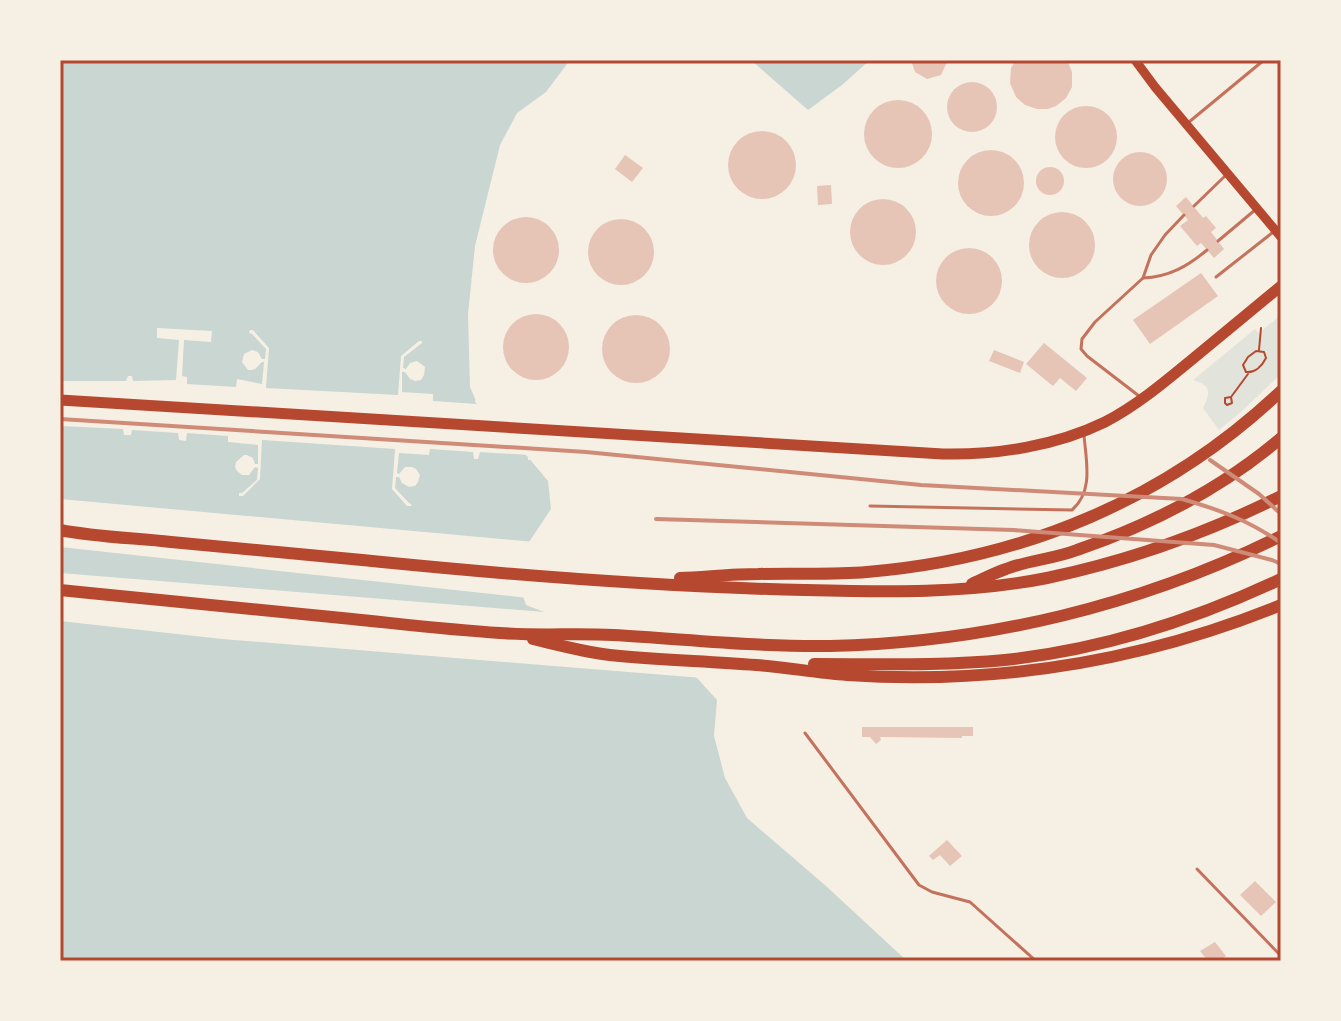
<svg xmlns="http://www.w3.org/2000/svg" width="1341" height="1021" viewBox="0 0 1341 1021" font-family="'Asap Condensed',sans-serif">
	<style>
		.green { fill: #e2e4dc }
		.water { fill: #c9d6d2 }
		.pier { fill: #f6efe4 }
		.building { fill: #e6c5b7 }
		.lines { fill: none; stroke-linecap: round; stroke-linejoin: round }
		.path { stroke: #b5482f; stroke-width: 2 }
		.service { stroke: #c5725c; stroke-width: 3 }
		.secondary { stroke: #b5482f; stroke-width: 9 }
		.primary { stroke: #b5482f; stroke-width: 11 }
		.motorway { stroke: #b5482f; stroke-width: 12 }
		.rail { stroke: #cf8b77; stroke-width: 4 }
		.neatline { fill: none; stroke: #b5482f; stroke-width: 3 }
	</style>
	<rect width="100%" height="100%" fill="#f6efe4"/>
	<path class="green" d="M1281 315V374L1242 411 1219 430 1203 408C1211 392 1211 385 1193 380L1255 329 1259 333Z"/>
	<g class="water">
		<path d="M60 60H570L546 92 517 113 500 145 475 246 468 314 470 387 488 428 527 456 548 481 551 509 523 551 518 582 526 605 687 667 717 700 714 736 725 778 747 818 826 886 907 961H60Z"/>
		<path d="M751 60H870L842 85 808 110Z"/>
	</g>
	<g class="pier">
		<path d="M157 328 212 331 211 342 184 340 182 376 187 377V384L236 387 237 379 262 384 264 362H262L255 369 251 370H248L242 362 244 354 252 350 258 352 262 359H265L266 349 252 334 249 333 250 330H253L269 348 266 388 398 395 401 356 419 341H422V343L404 357 403 368 406 369 410 363 417 361 425 367 424 375 421 380 415 381 410 379 405 372H402V392L433 394V401L477 404 475 402 476 396H478L491 425 529 453 533 460H528V455L480 452 478 459H474L473 452 430 449 429 455 399 453 397 473 399 474 405 467H412L416 469 420 475 418 482 415 486 409 487 402 483 399 477H396L395 488 409 503 411 504 412 506H407L392 489 395 449 262 440 260 479 243 496H239V493H242L257 480 258 468 255 467 249 475H242L237 471 235 467 236 462 244 455H247L253 458 255 464H258V445L228 442V436L187 433 186 441 179 440 178 433 132 430 131 435H124L123 429 60 426V381H126L128 376H132L133 381 176 380 179 340 157 338Z"/>
		<path d="M60 499 535 542 527 552 522 582 528 598 60 547Z"/>
		<path d="M60 573 557 613 689 664 702 678 222 639 60 621Z"/>
	</g>
	<g class="building">
		<path d="M911 60H947V62L941 75 927 79 915 72Z"/>
		<path d="M1016 60H1067L1072 72V87L1066 98 1056 106 1048 109H1037L1025 105 1016 97 1010 83 1011 68Z"/>
		<circle cx="972" cy="107" r="25"/>
		<circle cx="898" cy="134" r="34"/>
		<circle cx="1086" cy="137" r="31"/>
		<circle cx="762" cy="165" r="34"/>
		<circle cx="991" cy="183" r="33"/>
		<circle cx="1140" cy="179" r="27"/>
		<path d="M625 155 643 168 632 182 615 169Z"/>
		<circle cx="1050" cy="181" r="14"/>
		<path d="M831 185 832 204 818 205 817 186Z"/>
		<path d="M1186 197 1203 218 1206 216 1216 228 1211 232 1224 249 1214 258 1201 243 1197 246 1180 226 1188 220 1176 206Z"/>
		<circle cx="883" cy="232" r="33"/>
		<circle cx="1062" cy="245" r="33"/>
		<circle cx="526" cy="250" r="33"/>
		<circle cx="621" cy="252" r="33"/>
		<circle cx="969" cy="281" r="33"/>
		<path d="M1201 273 1218 296 1150 344 1133 320Z"/>
		<circle cx="536" cy="347" r="33"/>
		<circle cx="636" cy="349" r="34"/>
		<path d="M1044 343 1087 378 1076 391 1060 378 1053 386 1026 364Z"/>
		<path d="M994 350 1024 362 1020 373 989 361Z"/>
		<path d="M862 727H973V736H962V738L880 737 881 740 876 744 870 737H862Z"/>
		<path d="M947 840 962 856 950 866 940 855 933 860 929 856Z"/>
		<path d="M1255 881 1276 902 1261 916 1240 895Z"/>
		<path d="M1215 942 1226 956 1220 961H1208L1200 951Z"/>
	</g>
	<g class="lines">
		<g class="path">
			<path d="M1259 350 1261 328"/>
			<path d="M1256 351 1264 352 1266 358C1262 366 1255 373 1246 372L1243 365 1248 357Z"/>
			<path d="M1231 397 1225 398V403L1227 405 1232 403 1231 397 1248 374"/>
		</g>
		<g class="service">
			<path d="M1189 122 1264 60"/>
			<path d="M1194 206 1225 176"/>
			<path d="M1218 241 1255 210"/>
			<path d="M1216 277 1272 233"/>
			<path d="M1143 278C1169 277 1188 266 1207 250"/>
			<path d="M1139 396 1087 356 1081 349 1082 339 1095 322 1143 278 1151 255 1165 235 1184 215"/>
			<path d="M870 506 1072 510C1094 491 1086 461 1084 435"/>
			<path d="M805 733 919 885 932 892 970 902 1036 961"/>
			<path d="M1197 869 1281 956"/>
		</g>
		<path class="secondary" d="M1135 60 1155 87 1281 237"/>
		<path class="primary" d="M60 400 943 454C997 455 1056 446 1105 422 1138 405 1167 380 1195 357 1224 333 1252 310 1281 286"/>
		<g class="motorway">
			<path d="M60 530C96 537 135 538 171 542 242 549 312 555 382 562 523 576 663 587 805 590 886 592 967 594 1047 578 1128 561 1207 533 1281 496"/>
			<path d="M680 578C706 577 732 574 758 574 795 573 831 575 867 572 1024 559 1167 499 1281 391"/>
			<path d="M972 584C983 579 994 573 1006 569 1029 560 1054 559 1077 550 1150 525 1222 488 1281 438"/>
			<path d="M60 590C157 600 254 609 352 619 401 624 451 630 500 633 538 636 575 633 613 635 685 639 757 647 830 646 986 643 1142 605 1281 536"/>
			<path d="M533 639C558 645 584 652 610 655 658 660 708 661 756 665 786 667 816 673 847 675 998 685 1141 662 1281 605"/>
			<path d="M814 664C878 664 941 666 1005 660 1101 650 1194 620 1281 579"/>
		</g>
		<g class="rail">
			<path d="M60 419 586 452 921 485 1182 499C1220 510 1248 520 1281 543"/>
			<path d="M1210 460 1259 494 1281 514"/>
			<path d="M656 519 1013 530 1214 545 1272 560 1281 564"/>
		</g>
	</g>
	<rect width="1341" height="1021" fill="none" stroke="#f6efe4" stroke-width="124"/>
	<rect x="62" y="62" width="1217" height="897" class="neatline"/>
</svg>
